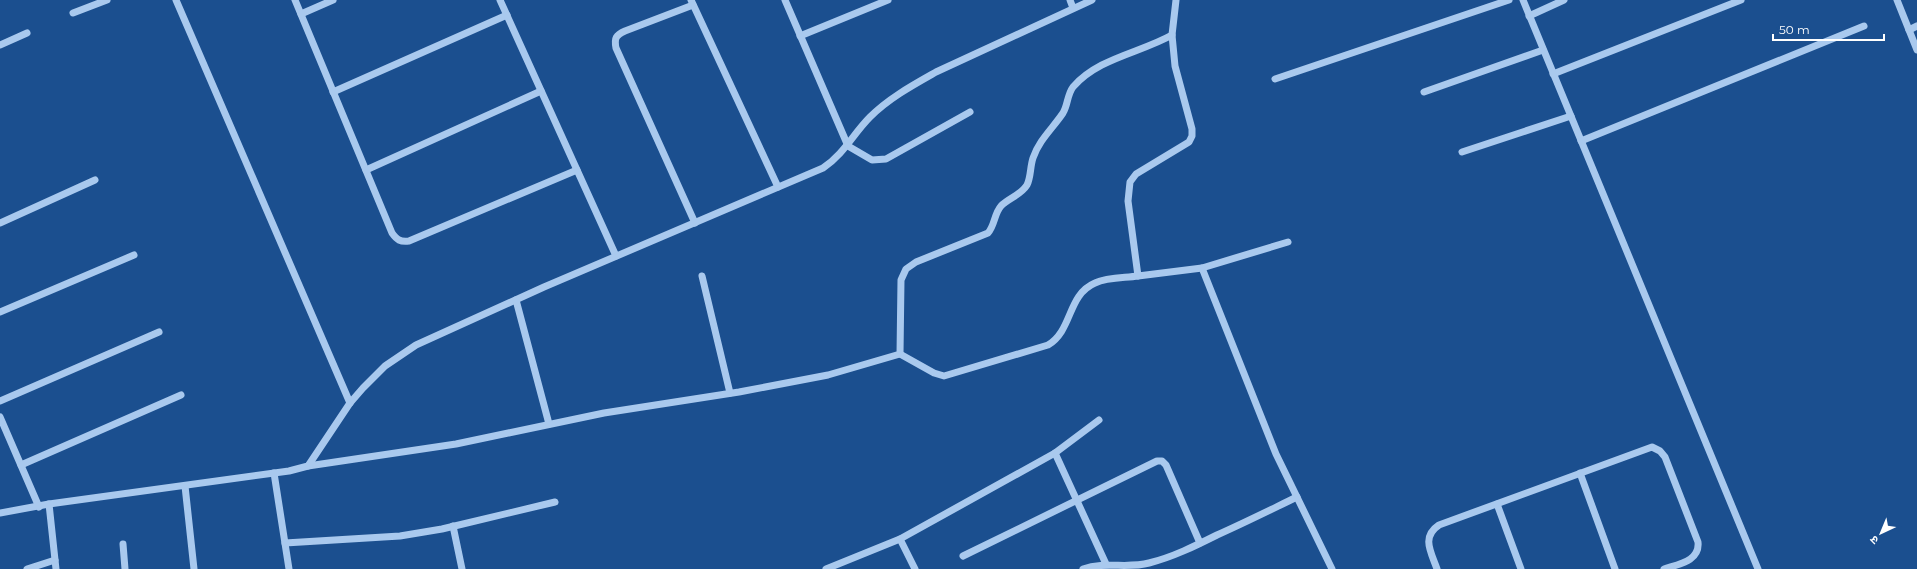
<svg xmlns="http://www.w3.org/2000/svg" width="1917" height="569" viewBox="0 0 1917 569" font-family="Montserrat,'Noto Sans Devanagari',sans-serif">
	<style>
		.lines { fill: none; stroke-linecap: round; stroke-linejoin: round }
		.minor { stroke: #a9c9ee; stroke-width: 7 }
	</style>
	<rect width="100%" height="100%" fill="#1b4f8f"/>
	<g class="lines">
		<g class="minor">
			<path d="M176 0 350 403"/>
			<path d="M295 0 392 233C397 240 400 242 409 241L577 170"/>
			<path d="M500 0 616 256"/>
			<path d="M691 0 778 187"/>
			<path d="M785 0 848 146 872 160 886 159 970 112"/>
			<path d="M1070 0 1073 8"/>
			<path d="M1176 0 1172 35 1175 66 1192 129V136L1189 142 1136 174 1130 182 1128 201 1138 276 1202 268 1288 242"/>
			<path d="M1523 0 1758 569"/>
			<path d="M1897 0 1917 50"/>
			<path d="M693 5 625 31C616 35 614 38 616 48L695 223"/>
			<path d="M73 13 107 0"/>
			<path d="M301 14 333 0"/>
			<path d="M1529 16 1564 0"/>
			<path d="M1909 30 1917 26"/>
			<path d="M800 36 888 0"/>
			<path d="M0 45 27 33"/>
			<path d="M1553 74 1741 0"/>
			<path d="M1275 79 1509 0"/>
			<path d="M333 92 507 15"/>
			<path d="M1424 92 1543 50"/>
			<path d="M1581 141 1864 26"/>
			<path d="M1462 152 1571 116"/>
			<path d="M366 170 541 91"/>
			<path d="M0 223 95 180"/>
			<path d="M1202 268 1276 454 1332 569"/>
			<path d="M702 276 730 393"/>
			<path d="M516 300 549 424"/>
			<path d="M0 312 134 255"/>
			<path d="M900 354 934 373 944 376 1048 345C1073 330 1067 295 1095 283 1108 277 1125 278 1138 276"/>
			<path d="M0 401 159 332"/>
			<path d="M0 417 39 507"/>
			<path d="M1055 453 1106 564"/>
			<path d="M21 465 181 395"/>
			<path d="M308 466 456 444 604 413 739 392 828 375 900 354 901 280 906 269 916 262 988 233C995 225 994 214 1001 206 1009 198 1021 195 1027 185 1031 177 1030 167 1033 158 1039 140 1053 128 1063 113 1068 105 1067 95 1073 87 1098 58 1140 53 1172 35"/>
			<path d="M274 473 289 569"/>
			<path d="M1580 473 1615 569"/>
			<path d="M185 486 194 569"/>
			<path d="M49 504 56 569"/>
			<path d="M1497 504 1521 569"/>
			<path d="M0 513 49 504 289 471 308 466 350 403 363 388 385 366 416 345 544 287 823 168C844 154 853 134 870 117 889 98 913 85 936 72L1092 0"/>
			<path d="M453 526 462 569"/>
			<path d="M900 539 1055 453 1099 420"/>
			<path d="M285 543 400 536 442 529 555 502"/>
			<path d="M123 544 125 569"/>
			<path d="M963 556 1157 461H1162L1166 465 1200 543"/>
			<path d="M27 569 55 560"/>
			<path d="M826 569 900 539 915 569"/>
			<path d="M1083 569C1105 561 1127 569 1149 563 1173 557 1195 546 1217 535 1244 523 1270 510 1297 497"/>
			<path d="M1437 569C1431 552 1421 537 1439 525L1652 447 1660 451 1665 457 1698 542C1700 561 1679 564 1664 569"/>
		</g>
	</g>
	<g transform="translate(1881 533) rotate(224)" stroke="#1b4f8f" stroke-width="3" paint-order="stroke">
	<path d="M0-3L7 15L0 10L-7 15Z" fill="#ffffff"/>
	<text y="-6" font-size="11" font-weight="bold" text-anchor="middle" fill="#ffffff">उ</text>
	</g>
	<path d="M1773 34v6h111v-6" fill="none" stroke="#ffffff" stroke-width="2"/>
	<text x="1779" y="34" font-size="12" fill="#ffffff" stroke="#1b4f8f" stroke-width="3" paint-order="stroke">50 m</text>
</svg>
